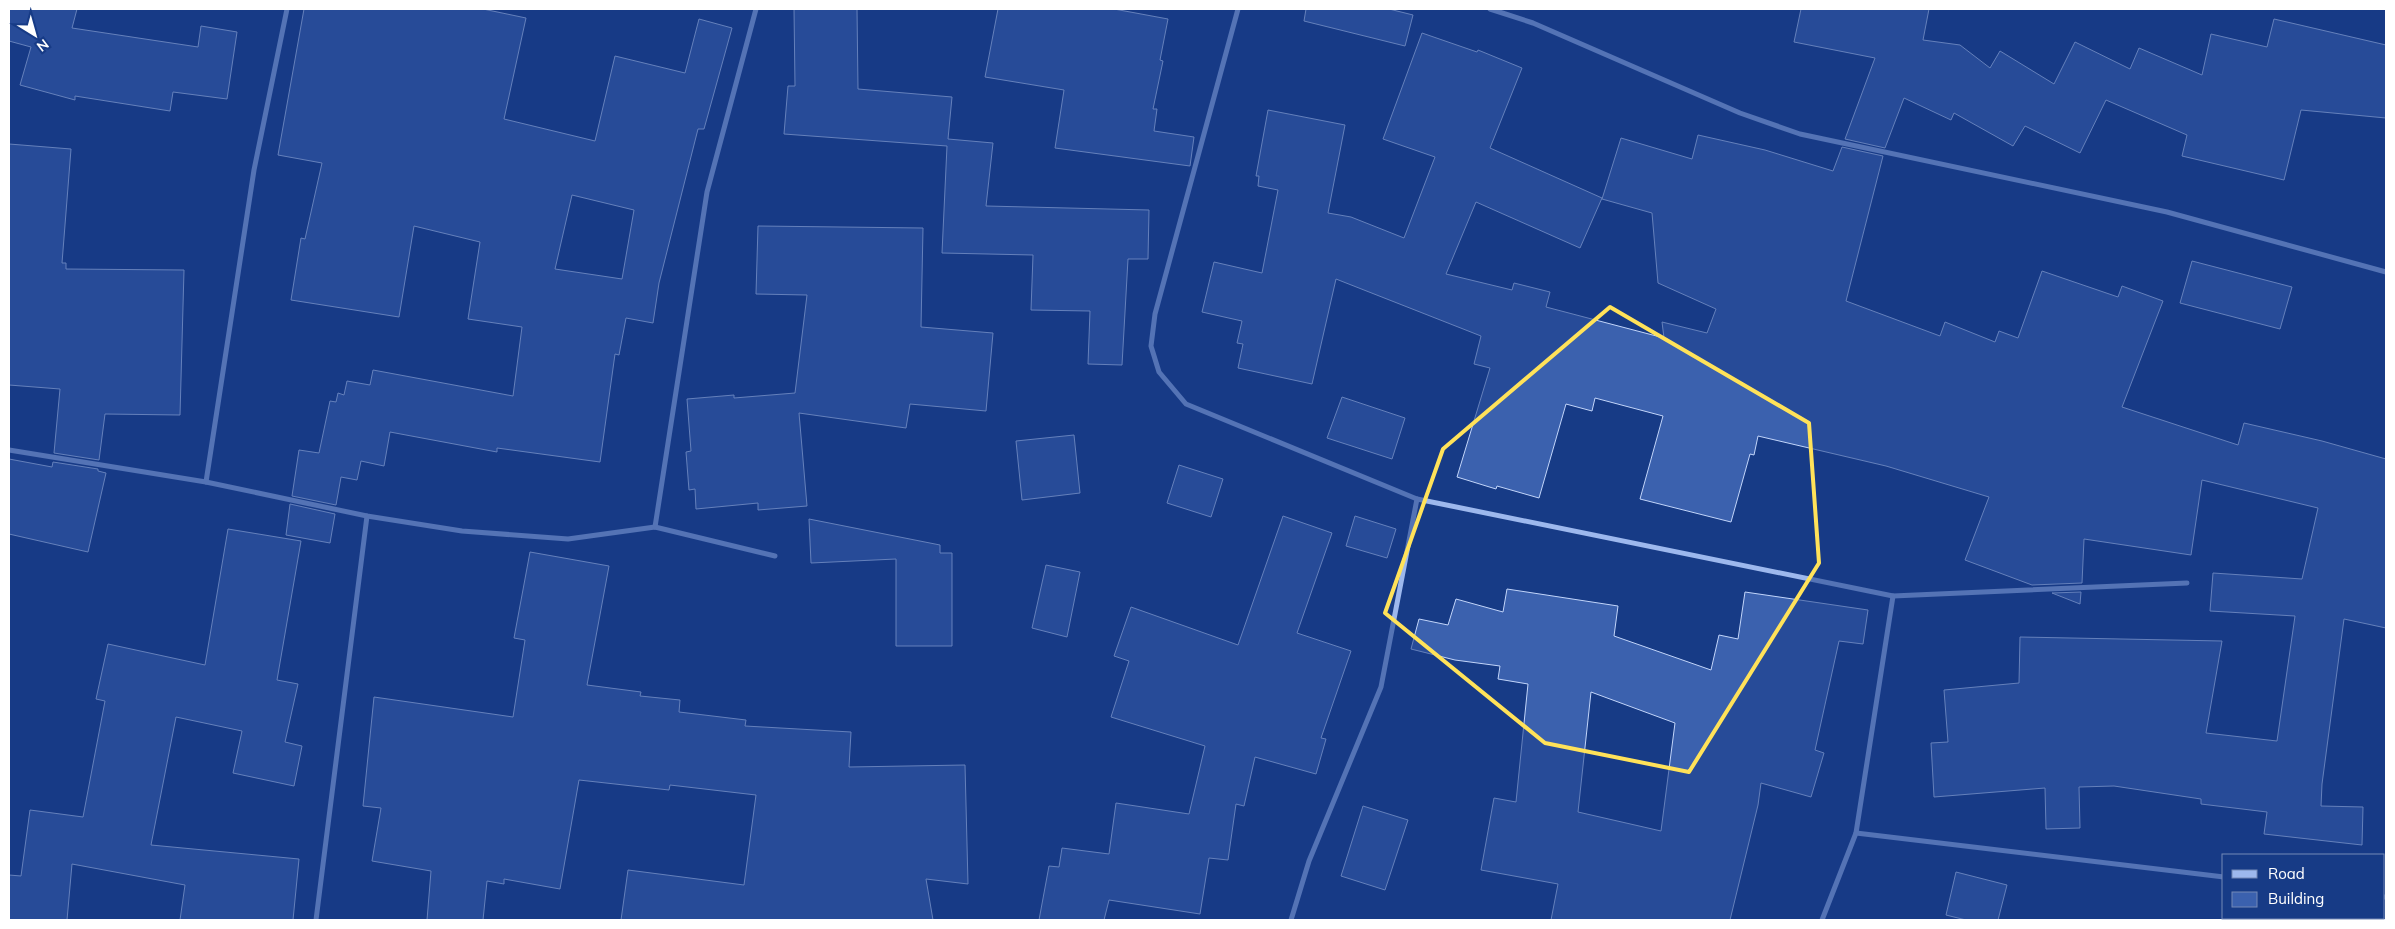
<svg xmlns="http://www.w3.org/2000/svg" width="2395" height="929" viewBox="0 0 2395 929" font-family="Mulish,sans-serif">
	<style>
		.building { fill: #3b61ae; stroke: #c2d5fa; fill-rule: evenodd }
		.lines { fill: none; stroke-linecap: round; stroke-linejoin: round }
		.street { stroke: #9db8ed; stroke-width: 5 }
		.marked { fill: none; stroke: #ffe259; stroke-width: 4; stroke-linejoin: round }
	</style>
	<rect width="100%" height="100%" fill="#173b86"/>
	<g class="building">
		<path d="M9 9H77L72 28 198 47 201 26 237 32 227 99 173 92 170 111 75 96V100L20 85 31 47 9 41Z"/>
		<path d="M304 9H483L526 18 504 119 595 141 615 56 685 73 699 19 732 28 704 129H698L659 283 653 323 626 318 619 355 615 354 600 462 497 448V452L390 432 384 466 361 461 357 480 341 477 336 505 292 496 299 450 319 453 330 401 336 402 338 393 344 395 347 381 370 385 373 370 513 396 522 327 468 319 480 242 414 226 399 317 291 300 301 238 305 239 322 163 278 155ZM572 195 634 210 622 279 555 269Z"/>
		<path d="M794 9H857L858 89 952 97 948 139 993 143 986 206 1149 210 1148 259H1128L1122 365 1088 364 1090 311 1031 310 1033 255 942 253 947 146 784 134 788 86H795Z"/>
		<path d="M998 9H1114L1168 19 1160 60 1163 61 1153 109H1157L1154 131 1194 137 1190 166 1055 148 1064 90 985 77Z"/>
		<path d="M1306 9H1389L1413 15 1405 46 1304 21Z"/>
		<path d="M1801 9H1929L1923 40 1960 45 1990 68 2000 51 2054 84 2075 42 2130 69 2139 48 2202 75 2211 34 2267 47 2274 19 2386 45V118L2301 110 2284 180 2182 156 2187 135 2106 100 2080 153 2025 126 2013 146 1954 113 1951 120 1904 98 1885 148 1845 139 1875 58 1794 42Z"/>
		<path d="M1422 33 1477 52 1478 50 1522 68 1490 148 1602 198 1580 248 1476 202 1446 274 1512 290 1514 283 1550 292 1546 307 1664 338 1662 322 1707 333 1716 309 1658 283 1652 213 1602 199 1621 138 1692 159 1698 135 1765 150 1833 171 1842 147 1883 156 1846 301 1940 336 1945 322 1995 342 1999 331 2018 338 2042 271 2118 297 2122 286 2163 301 2122 407 2238 445 2244 423 2322 441 2386 459V628L2344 619 2322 784 2321 806 2363 807 2362 845 2264 834 2267 812 2201 804V799L2114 786 2079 787 2080 828 2046 829 2045 788 1934 797 1931 743 1948 742 1944 690 2019 683 2020 637 2222 641 2206 733 2277 741 2295 616 2210 611 2213 573 2302 579 2318 508 2202 480 2191 555 2084 539 2082 583 2032 585 1965 560 1989 497 1886 466 1758 436 1754 455 1750 454 1731 522 1640 499 1663 416 1595 398 1592 411 1566 404 1539 498 1497 486 1496 489 1457 477 1490 368 1474 364 1481 336 1336 279 1312 384 1238 368 1243 344 1237 343 1242 321 1202 312 1214 262 1262 273 1278 190 1258 186 1259 176H1256L1268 110 1345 125 1328 213 1351 217 1404 238 1435 157 1383 139Z"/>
		<path d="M9 144 71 149 62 263H66V269L184 270 180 415 105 414 99 460 54 453 60 389 9 385Z"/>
		<path d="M758 226 923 228 921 327 993 333 986 411 910 404 906 428 799 413 807 506 758 510V503L696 509 695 489 689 490 686 452 691 451 687 399 734 395V398L795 393 807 295 756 294Z"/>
		<path d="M2192 261 2292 287 2280 329 2180 303Z"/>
		<path d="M1342 397 1405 418 1392 459 1327 438Z"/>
		<path d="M1074 435 1080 493 1022 500 1016 441Z"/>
		<path d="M9 459 52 467 53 462 98 469V471L106 473 88 552 9 534Z"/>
		<path d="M1179 465 1223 479 1211 517 1167 503Z"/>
		<path d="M290 504 335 514 330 543 286 535Z"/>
		<path d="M1283 516 1332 533 1297 633 1351 651 1321 738 1326 739 1316 774 1255 757 1244 806 1236 804 1228 860 1209 858 1200 914 1109 900 1104 920H1039L1049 866 1059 867 1062 848 1109 854 1116 803 1189 814 1205 746 1111 717 1129 661 1114 656 1131 607 1238 645Z"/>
		<path d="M1355 516 1396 529 1387 558 1346 546Z"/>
		<path d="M809 519 940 545V553H952V646H896V559L811 563Z"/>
		<path d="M228 529 301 541 277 680 298 684 285 742 302 746 294 786 233 773 242 731 176 717 151 845 299 859 293 920H180L185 885 72 864 67 920H9V875L21 876 30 810 83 817 105 701 96 699 108 644 205 665Z"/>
		<path d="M530 552 609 566 587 685 641 692 640 696 680 700 679 712 746 720 745 726 851 732 849 767 965 765 968 884 926 879 933 920H621L628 870 744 885 756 795 670 785 669 790 579 780 560 889 504 879V884L487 881 483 920H427L431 871 372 861 381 808 363 806 374 697 513 717 525 640 514 638Z"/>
		<path d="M1046 565 1080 572 1067 637 1032 628Z"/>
		<path d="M1507 589 1618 606 1614 636 1711 670 1719 635 1738 639 1745 592 1868 610 1863 644 1839 641 1815 750 1824 753 1811 797 1761 783 1758 805 1730 920H1551L1558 884 1481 870 1494 798 1516 802 1528 684 1498 679 1500 666 1455 660 1411 649 1419 619 1448 625 1456 599 1503 612ZM1591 692 1675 723 1661 831 1578 812Z"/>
		<path d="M2081 592 2080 604 2052 593Z"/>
		<path d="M1363 806 1408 820 1385 890 1341 876Z"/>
		<path d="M1956 872 2007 885 1998 920H1966L1946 915Z"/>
	</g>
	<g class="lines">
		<g class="street">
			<path d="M1238 9 1155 314 1151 346 1159 372 1186 404 1417 499 1893 596 2187 583"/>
			<path d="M1490 9 1533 23 1740 113 1800 134 2167 212 2386 272"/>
			<path d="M9 450 206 482 367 516 462 531 568 539 655 527 775 556"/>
			<path d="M206 482 254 170 287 9"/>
			<path d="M655 527 707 192 756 9"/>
			<path d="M1856 833 2224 877"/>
			<path d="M2384 897H2386"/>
			<path d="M316 920 367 516"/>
			<path d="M1291 920 1309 861 1381 687 1417 499"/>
			<path d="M1822 920 1856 833 1893 596"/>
		</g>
	</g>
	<path d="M0 0H2395V929H0ZM1610 307 1809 423 1819 563 1689 772 1545 743 1385 613 1443 449Z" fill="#173b86" fill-opacity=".55" fill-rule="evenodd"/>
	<path class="marked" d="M1610 307 1809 423 1819 563 1689 772 1545 743 1385 613 1443 449Z"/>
	<rect width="2395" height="929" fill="none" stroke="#ffffff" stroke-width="20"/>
	<rect x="2222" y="854" width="162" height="65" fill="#173b86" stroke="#7489b6"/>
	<rect x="2232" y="870" width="25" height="8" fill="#9db8ed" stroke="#7489b6"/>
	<text x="2268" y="879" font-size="15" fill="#ffffff">Road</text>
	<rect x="2232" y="892" width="25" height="15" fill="#3b61ae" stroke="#7489b6"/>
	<text x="2268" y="904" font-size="15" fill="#ffffff">Building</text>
	<g transform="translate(35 35) rotate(143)" stroke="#173b86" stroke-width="4" paint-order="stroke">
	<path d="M0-4L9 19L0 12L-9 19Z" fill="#ffffff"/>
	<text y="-8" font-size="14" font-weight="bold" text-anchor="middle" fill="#ffffff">N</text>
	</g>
</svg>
